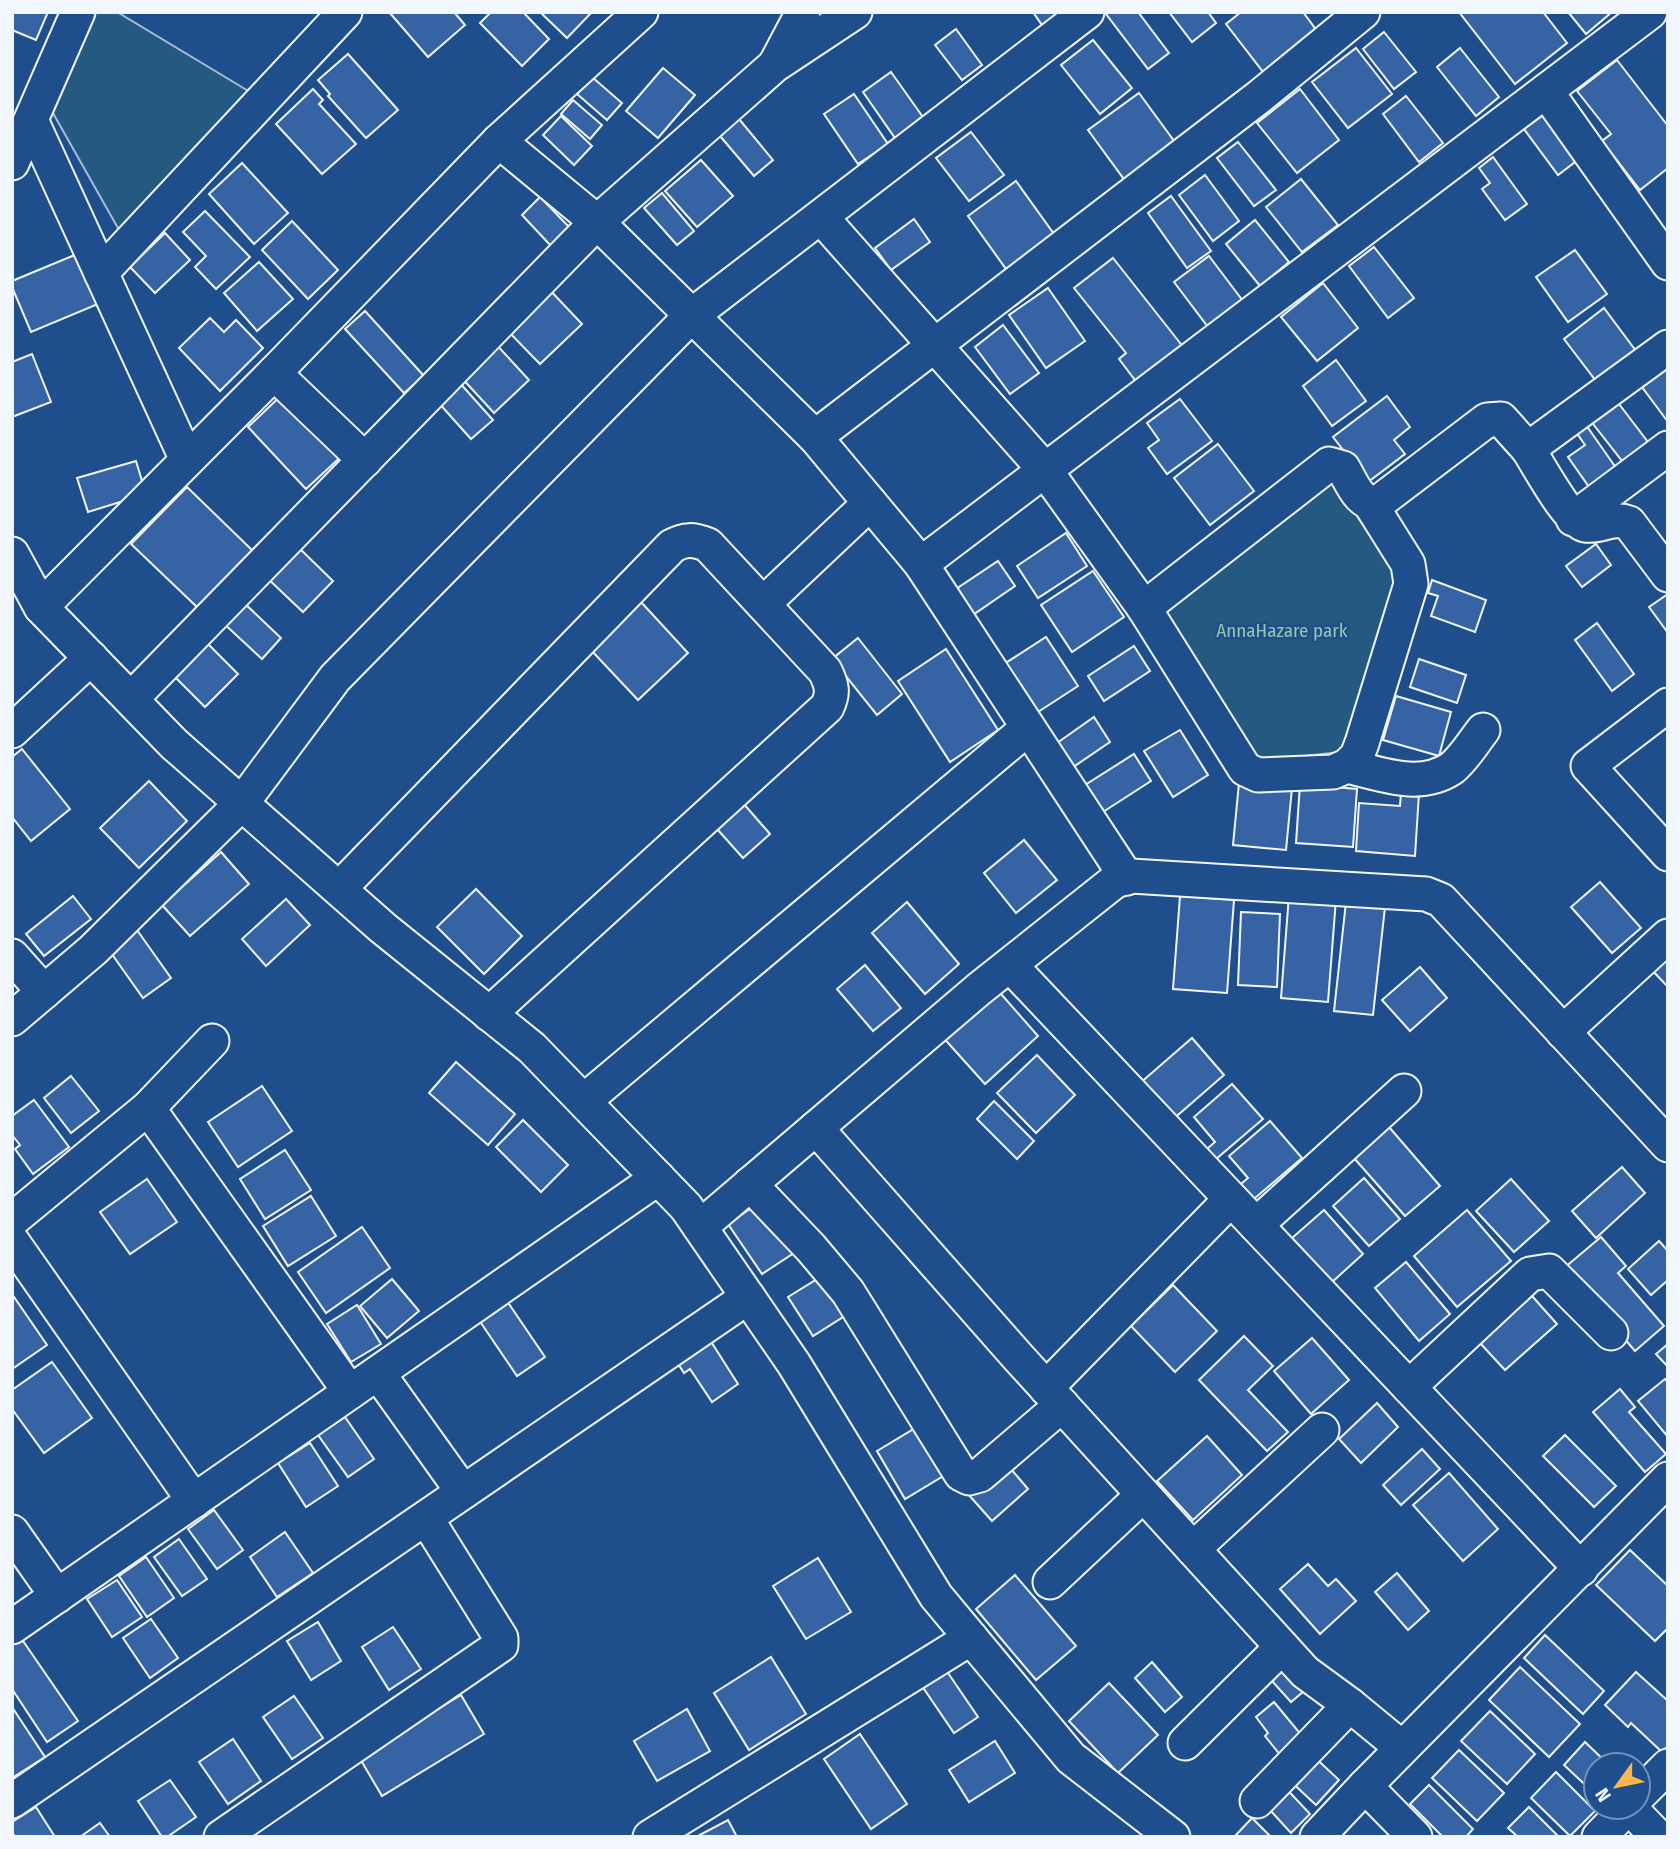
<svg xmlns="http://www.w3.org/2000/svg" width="1680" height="1849" viewBox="0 0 1680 1849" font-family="'Fira Sans Condensed',sans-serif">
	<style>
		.green { fill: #245a82; stroke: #a8bbd7; stroke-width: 2 }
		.building { fill: #3563a3; stroke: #f2f6ff; stroke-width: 2 }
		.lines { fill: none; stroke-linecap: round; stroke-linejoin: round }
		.minor-casing { stroke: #f2f6ff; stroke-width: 37 }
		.minor { stroke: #1f4e8c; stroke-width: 33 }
		.labels { text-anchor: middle; stroke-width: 5; stroke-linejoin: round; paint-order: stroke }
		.park-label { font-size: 19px; fill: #97c8a6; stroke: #1f4e8c }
	</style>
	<rect width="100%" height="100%" fill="#1f4e8c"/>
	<g class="green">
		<path d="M92 12H117L255 95 123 237 49 106Z"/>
		<path d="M1334 481 1393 570 1396 588 1346 744 1340 752 1261 761 1249 754 1159 610Z"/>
	</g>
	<g class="building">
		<path d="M12 12H48L36 40 12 30Z"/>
		<path d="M389 12H454L465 25 428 57Z"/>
		<path d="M491 12H523L549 39 522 66 480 23Z"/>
		<path d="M540 12H592L567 38Z"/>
		<path d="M1033 12H1066L1044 28Z"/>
		<path d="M1108 12H1138L1169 53 1148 69 1106 14Z"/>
		<path d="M1169 12H1208L1216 23 1192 42Z"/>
		<path d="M1241 12H1303L1320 35 1267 77 1226 24Z"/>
		<path d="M1459 12H1543L1567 43 1515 84Z"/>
		<path d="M1568 12H1612L1586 34Z"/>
		<path d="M956 29 982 65 962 80 935 45Z"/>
		<path d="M1384 32 1416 72 1394 89 1363 49Z"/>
		<path d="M1093 40 1132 88 1100 114 1061 65Z"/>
		<path d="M1356 48 1392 94 1348 128 1312 82Z"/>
		<path d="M1460 48 1499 97 1476 116 1437 67Z"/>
		<path d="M348 54 398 110 366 138 328 96 330 94 318 80Z"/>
		<path d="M1617 60 1668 126V168L1640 190 1602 141 1611 134 1577 91Z"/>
		<path d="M663 68 695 95 658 138 626 111Z"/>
		<path d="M891 72 925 120 897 141 863 92Z"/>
		<path d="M592 77 622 103 607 120 577 94Z"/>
		<path d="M313 89 323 100 319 104 356 144 322 174 276 124Z"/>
		<path d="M1300 89 1339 140 1297 173 1257 123Z"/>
		<path d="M1139 93 1177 145 1126 182 1088 130Z"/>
		<path d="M854 94 888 144 858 164 824 114Z"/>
		<path d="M1406 96 1443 143 1419 162 1383 114Z"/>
		<path d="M573 100 602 125 590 139 561 114Z"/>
		<path d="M1546 113 1579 159 1558 175 1524 129Z"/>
		<path d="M561 116 592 146 574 165 543 135Z"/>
		<path d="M739 119 773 160 754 176 720 136Z"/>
		<path d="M971 132 1004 175 969 201 936 158Z"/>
		<path d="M1238 142 1276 190 1254 206 1217 158Z"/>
		<path d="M1493 157 1527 204 1505 220 1482 189 1490 183 1479 168Z"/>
		<path d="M701 160 733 196 697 227 665 191Z"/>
		<path d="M242 163 288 213 254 244 209 194Z"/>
		<path d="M1205 175 1239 221 1213 241 1179 195Z"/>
		<path d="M1301 179 1338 225 1302 252 1266 207Z"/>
		<path d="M1016 181 1054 234 1006 269 968 216Z"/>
		<path d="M662 193 694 231 677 245 644 208Z"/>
		<path d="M1171 196 1211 251 1187 268 1148 213Z"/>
		<path d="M540 197 571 229 552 247 522 215Z"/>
		<path d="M205 211 250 257 216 289 195 267 206 256 183 232Z"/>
		<path d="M914 219 930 242 891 270 875 248Z"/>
		<path d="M1255 220 1289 262 1260 286 1226 244Z"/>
		<path d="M292 221 338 270 308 299 262 250Z"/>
		<path d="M165 233 190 260 155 293 130 267Z"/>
		<path d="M1374 247 1414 298 1388 318 1349 266Z"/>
		<path d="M1575 250 1607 294 1568 322 1536 277Z"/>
		<path d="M77 254 98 304 31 332 12 287V281Z"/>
		<path d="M1209 256 1243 301 1208 327 1174 282Z"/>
		<path d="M1113 258 1184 348 1138 384 1119 359 1126 353 1074 288Z"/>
		<path d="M259 262 293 299 257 331 224 293Z"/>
		<path d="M1323 283 1358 328 1317 361 1281 317Z"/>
		<path d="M546 286 582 324 540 364 503 326Z"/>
		<path d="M1048 288 1085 341 1046 368 1009 315Z"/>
		<path d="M1604 308 1636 351 1596 381 1564 339Z"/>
		<path d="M365 311 424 376 404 393 345 329Z"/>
		<path d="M210 318 224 332 236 320 263 348 220 391 179 348Z"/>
		<path d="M1003 325 1039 373 1010 394 975 347Z"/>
		<path d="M494 342 529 380 494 413 459 375Z"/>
		<path d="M32 354 51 402 12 417V362Z"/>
		<path d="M1336 360 1366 401 1332 426 1303 386Z"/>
		<path d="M1668 365V422L1639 383Z"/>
		<path d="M458 381 493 420 471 439 437 401Z"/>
		<path d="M289 388 347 451 306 489 248 427Z"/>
		<path d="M1387 396 1410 427 1394 440 1405 454 1368 482 1333 437Z"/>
		<path d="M1180 399 1212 441 1167 474 1148 448 1159 440 1147 423Z"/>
		<path d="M1616 400 1651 446 1626 466 1590 420Z"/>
		<path d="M1586 425 1621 475 1594 494 1568 457 1585 445 1576 432Z"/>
		<path d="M1218 444 1254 491 1210 525 1174 478Z"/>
		<path d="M136 461 146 494 88 512 77 478Z"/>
		<path d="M187 487 253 551 198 608 131 544Z"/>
		<path d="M1066 533 1087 566 1038 598 1017 566Z"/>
		<path d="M295 544 333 581 303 612 265 576Z"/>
		<path d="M1596 544 1611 565 1582 587 1566 566Z"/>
		<path d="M998 561 1015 586 964 621 947 595Z"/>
		<path d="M1093 571 1124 617 1072 652 1041 605Z"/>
		<path d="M1432 580 1486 600 1475 632 1431 616 1438 596 1428 593Z"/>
		<path d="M1668 594V633L1649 607Z"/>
		<path d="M241 600 281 638 262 659 221 621Z"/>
		<path d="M641 602 688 653 638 700 590 649Z"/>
		<path d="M1597 623 1634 674 1612 691 1575 640Z"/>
		<path d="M1046 637 1078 686 1038 712 1001 666Z"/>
		<path d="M858 638 902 694 877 715 832 659Z"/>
		<path d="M203 639 238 674 205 707 170 672Z"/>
		<path d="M1134 646 1150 671 1104 701 1088 676Z"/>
		<path d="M946 649 998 730 950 762 898 681Z"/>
		<path d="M1419 659 1466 675 1457 703 1410 687Z"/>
		<path d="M1396 696 1451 712 1439 756 1383 740Z"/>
		<path d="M1094 717 1110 742 1066 772 1050 748Z"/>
		<path d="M1180 730 1208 775 1173 797 1144 751Z"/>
		<path d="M22 749 70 809 31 841 12 817V757Z"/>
		<path d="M1134 754 1151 781 1103 812 1085 785Z"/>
		<path d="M149 781 187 821 139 868 100 828Z"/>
		<path d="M1239 783 1292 788 1286 850 1233 845Z"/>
		<path d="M1300 784 1357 789 1353 847 1296 843Z"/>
		<path d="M1401 792 1419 793 1415 856 1356 851 1359 803 1400 806Z"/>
		<path d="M736 795 770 834 743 858 709 820Z"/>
		<path d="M1024 840 1057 880 1016 913 984 873Z"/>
		<path d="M221 852 249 884 190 936 162 905Z"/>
		<path d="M1600 882 1641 928 1612 953 1571 907Z"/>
		<path d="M476 889 522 936 484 974 437 927Z"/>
		<path d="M1289 895 1336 899 1328 1002 1281 998Z"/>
		<path d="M73 896 91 919 44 956 26 934Z"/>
		<path d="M1180 896 1234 900 1227 993 1173 989Z"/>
		<path d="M286 899 310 925 266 966 242 939Z"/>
		<path d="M907 902 959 964 925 994 872 933Z"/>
		<path d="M1346 902 1385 907 1373 1015 1334 1011Z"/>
		<path d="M1241 912 1280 914 1277 987 1238 985Z"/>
		<path d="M137 930 171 978 143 998 109 950Z"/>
		<path d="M1668 947V987L1648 966Z"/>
		<path d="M865 965 901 1008 873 1031 837 989Z"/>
		<path d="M1420 967 1447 998 1410 1031 1382 1000Z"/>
		<path d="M994 986 1038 1036 985 1084 940 1034Z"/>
		<path d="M1192 1038 1224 1075 1171 1121 1139 1084Z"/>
		<path d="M1037 1055 1075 1095 1036 1133 997 1093Z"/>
		<path d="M456 1062 515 1114 488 1145 429 1093Z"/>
		<path d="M71 1076 99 1111 71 1133 44 1098Z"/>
		<path d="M1232 1084 1263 1119 1209 1165 1200 1155 1215 1142 1194 1117Z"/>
		<path d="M262 1086 292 1131 238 1167 208 1122Z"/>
		<path d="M34 1100 69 1147 33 1174 15 1149 20 1145 12 1135V1116Z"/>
		<path d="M994 1101 1034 1141 1017 1159 977 1119Z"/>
		<path d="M523 1120 568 1165 541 1192 496 1147Z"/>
		<path d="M1270 1121 1302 1158 1248 1204 1235 1189 1248 1178 1229 1156Z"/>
		<path d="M1389 1127 1440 1186 1405 1216 1354 1158Z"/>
		<path d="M285 1150 311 1190 265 1219 240 1179Z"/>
		<path d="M1622 1167 1645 1193 1596 1238 1572 1211Z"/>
		<path d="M1364 1178 1400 1219 1369 1246 1333 1206Z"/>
		<path d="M147 1179 177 1222 130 1254 100 1212Z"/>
		<path d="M1511 1179 1549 1221 1514 1252 1476 1211Z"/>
		<path d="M311 1196 336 1236 288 1266 263 1226Z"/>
		<path d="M763 1200 797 1251 762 1274 728 1224Z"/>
		<path d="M1324 1210 1363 1254 1331 1283 1292 1238Z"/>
		<path d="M1467 1210 1511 1261 1457 1307 1414 1256Z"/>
		<path d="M362 1227 390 1268 326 1313 298 1272Z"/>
		<path d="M1601 1237 1626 1266 1618 1273 1664 1326 1635 1351 1564 1268Z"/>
		<path d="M1659 1241 1668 1251V1280L1651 1295 1628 1269Z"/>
		<path d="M1406 1262 1450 1314 1419 1341 1375 1288Z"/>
		<path d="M827 1273 851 1312 813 1336 788 1297Z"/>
		<path d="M392 1279 419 1311 387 1338 360 1306Z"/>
		<path d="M1173 1285 1217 1331 1175 1372 1131 1326Z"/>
		<path d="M12 1294 47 1345 12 1369Z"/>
		<path d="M1532 1296 1557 1324 1505 1370 1480 1343Z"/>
		<path d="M507 1301 545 1357 517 1376 479 1320Z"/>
		<path d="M357 1305 381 1344 351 1362 327 1324Z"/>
		<path d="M1244 1336 1273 1366 1248 1390 1288 1432 1267 1451 1199 1380Z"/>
		<path d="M1312 1338 1349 1380 1311 1414 1274 1371Z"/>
		<path d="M710 1340 738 1384 712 1402 690 1369 684 1373 677 1362Z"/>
		<path d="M1668 1344V1367L1656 1354Z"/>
		<path d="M52 1362 92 1418 44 1453 12 1409V1390Z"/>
		<path d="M1665 1379 1668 1382V1437L1638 1401Z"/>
		<path d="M1620 1389 1635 1407 1629 1412 1666 1454 1645 1472 1593 1412Z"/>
		<path d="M1377 1403 1398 1427 1361 1463 1339 1439Z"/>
		<path d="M345 1417 374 1459 348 1477 318 1435Z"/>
		<path d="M922 1424 950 1472 905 1499 877 1451Z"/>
		<path d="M1565 1435 1616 1486 1594 1507 1543 1456Z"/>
		<path d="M1207 1436 1242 1475 1193 1520 1157 1481Z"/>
		<path d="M310 1443 338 1486 306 1507 278 1463Z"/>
		<path d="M1422 1449 1440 1469 1401 1505 1383 1485Z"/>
		<path d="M1005 1462 1028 1489 992 1521 968 1494Z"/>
		<path d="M1449 1473 1498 1529 1463 1561 1413 1505Z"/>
		<path d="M214 1510 243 1550 217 1569 188 1529Z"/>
		<path d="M285 1532 313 1573 277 1597 250 1557Z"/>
		<path d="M179 1539 207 1579 182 1596 154 1557Z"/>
		<path d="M1630 1550 1668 1586V1628L1655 1641 1596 1585Z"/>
		<path d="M146 1557 174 1598 147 1617 119 1576Z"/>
		<path d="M818 1558 851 1612 806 1639 773 1586Z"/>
		<path d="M1308 1564 1328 1586 1336 1579 1356 1601 1320 1634 1280 1589Z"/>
		<path d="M1397 1573 1429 1611 1408 1630 1375 1592Z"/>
		<path d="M1015 1575 1076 1646 1036 1680 976 1609Z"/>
		<path d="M117 1580 142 1617 112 1637 87 1599Z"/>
		<path d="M151 1619 178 1658 150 1678 123 1638Z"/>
		<path d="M318 1622 341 1661 311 1680 287 1641Z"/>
		<path d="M393 1627 421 1669 389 1690 362 1647Z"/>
		<path d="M1545 1635 1604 1691 1583 1714 1524 1658Z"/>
		<path d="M21 1638 78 1721 47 1742 12 1689V1644Z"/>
		<path d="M1281 1654 1310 1686 1291 1702 1263 1671Z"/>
		<path d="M771 1657 806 1714 749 1750 714 1693Z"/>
		<path d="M1152 1662 1182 1697 1165 1712 1135 1678Z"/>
		<path d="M1520 1667 1580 1724 1549 1757 1489 1700Z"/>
		<path d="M946 1670 978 1717 954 1733 922 1686Z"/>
		<path d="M1636 1672 1668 1701V1746L1662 1752 1631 1723 1628 1727 1605 1705Z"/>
		<path d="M1109 1683 1158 1735 1118 1773 1069 1721Z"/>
		<path d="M461 1695 484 1734 382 1796 359 1757Z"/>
		<path d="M294 1696 323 1738 292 1759 263 1717Z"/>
		<path d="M1274 1702 1308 1743 1285 1761 1265 1736 1268 1733 1256 1717Z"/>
		<path d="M12 1707 45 1757 12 1778Z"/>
		<path d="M687 1709 710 1751 657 1781 634 1741Z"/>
		<path d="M1490 1711 1535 1754 1507 1784 1461 1741Z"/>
		<path d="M860 1734 907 1804 871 1829 824 1759Z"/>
		<path d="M233 1739 261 1781 228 1804 199 1762Z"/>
		<path d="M995 1741 1015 1773 969 1802 949 1770Z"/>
		<path d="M1585 1742 1609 1765H1596V1795L1564 1765Z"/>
		<path d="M1459 1750 1504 1793 1477 1821 1432 1778Z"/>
		<path d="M1309 1752 1339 1780 1316 1805 1286 1777Z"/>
		<path d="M1556 1772 1595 1811 1570 1836 1531 1798Z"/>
		<path d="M170 1780 196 1817 167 1837H162L138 1801Z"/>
		<path d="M1280 1782 1310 1814 1291 1833 1261 1800Z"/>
		<path d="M1429 1785 1473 1829 1466 1837H1443L1410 1804Z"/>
		<path d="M36 1807 55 1837H15L12 1832V1822Z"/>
		<path d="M1529 1807 1559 1837H1518L1508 1828Z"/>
		<path d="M1252 1818 1271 1837H1234Z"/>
		<path d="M728 1820 737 1837H696Z"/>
		<path d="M100 1823 110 1837H80Z"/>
	</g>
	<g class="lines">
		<defs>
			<g id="minor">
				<path d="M776 63 803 12"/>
				<path d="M1546 91 1668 263"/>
				<path d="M31 120 187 460"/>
				<path d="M499 141 597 222 815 437 921 564 1127 878"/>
				<path d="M12 163 78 12"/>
				<path d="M821 217 1045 470 1144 608 1329 464 1343 468C1351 481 1360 508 1379 502L1487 420 1501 419 1528 449 1668 347"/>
				<path d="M101 273 345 12"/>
				<path d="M274 373 365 460"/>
				<path d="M815 437 1259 97 1363 12"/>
				<path d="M1528 449C1539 466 1568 521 1585 525 1601 528 1611 516 1629 523L1668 575"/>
				<path d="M1573 519 1668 448"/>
				<path d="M12 554 41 607 174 744 383 928 532 1048 686 1207 794 1364 936 1596 1071 1758 1173 1837"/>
				<path d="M921 564 1650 12"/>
				<path d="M763 604 870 503"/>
				<path d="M41 607 274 373 499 141 641 12"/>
				<path d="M1144 608 1245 769 1258 775 1333 772 1347 766 1357 756 1362 743 1411 584 1408 564 1371 505"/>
				<path d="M131 699 597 222 775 65 855 12"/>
				<path d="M1668 705 1588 766 1668 854"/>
				<path d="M12 731 91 658"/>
				<path d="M1347 766C1381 774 1420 790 1452 768 1464 758 1473 743 1483 730"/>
				<path d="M339 889 672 546C685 539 693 539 708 545L825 671C832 685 834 693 827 707L489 1014"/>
				<path d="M12 956 44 992"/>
				<path d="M1010 965 1581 1569"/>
				<path d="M12 1019 93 950 242 803 335 678 691 316 1087 12"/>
				<path d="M1563 1032 1668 936"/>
				<path d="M584 1101 1028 728"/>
				<path d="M148 1108 350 1392"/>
				<path d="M816 1128 1018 1357 1305 1672 1350 1705 1401 1747"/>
				<path d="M750 1184 811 1248 848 1292 961 1474 969 1478 980 1475 1062 1405"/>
				<path d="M12 1220 148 1108 212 1041"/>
				<path d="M1256 1225 1404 1091"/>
				<path d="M700 1227 979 989 1115 881 1131 876 1426 894 1441 900 1668 1145"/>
				<path d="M12 1241 194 1501"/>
				<path d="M378 1373 463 1492"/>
				<path d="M1409 1387 1530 1274 1549 1271 1611 1333"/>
				<path d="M1046 1388 1231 1199"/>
				<path d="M12 1532 57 1596"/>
				<path d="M1193 1549 1322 1430"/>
				<path d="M1050 1582 1143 1495"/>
				<path d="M12 1627 658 1178"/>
				<path d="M1185 1743 1282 1647"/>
				<path d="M1638 1796 1668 1766"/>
				<path d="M12 1801 748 1297"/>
				<path d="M1257 1801 1350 1705"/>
				<path d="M1629 1807 1658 1837"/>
				<path d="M221 1837 501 1645V1638L426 1518"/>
				<path d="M650 1837 971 1638"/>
				<path d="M1317 1837 1365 1786"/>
				<path d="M1415 1837 1365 1786 1668 1479"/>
				<path d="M1599 1837 1628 1807"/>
			</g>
		</defs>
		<use href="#minor" class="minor-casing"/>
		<use href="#minor" class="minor"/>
	</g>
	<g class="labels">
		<g class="park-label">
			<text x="1282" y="637">AnnaHazare park</text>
		</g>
	</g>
	<rect width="1680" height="1849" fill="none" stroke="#f2f6ff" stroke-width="28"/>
	<g transform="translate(1617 1786) rotate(237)"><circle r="33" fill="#1f4e8c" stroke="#7391ba" stroke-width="2"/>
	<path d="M0-5L12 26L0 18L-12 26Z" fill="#ffb74d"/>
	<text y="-10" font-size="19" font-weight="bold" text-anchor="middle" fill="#f2f6ff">N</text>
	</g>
</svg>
